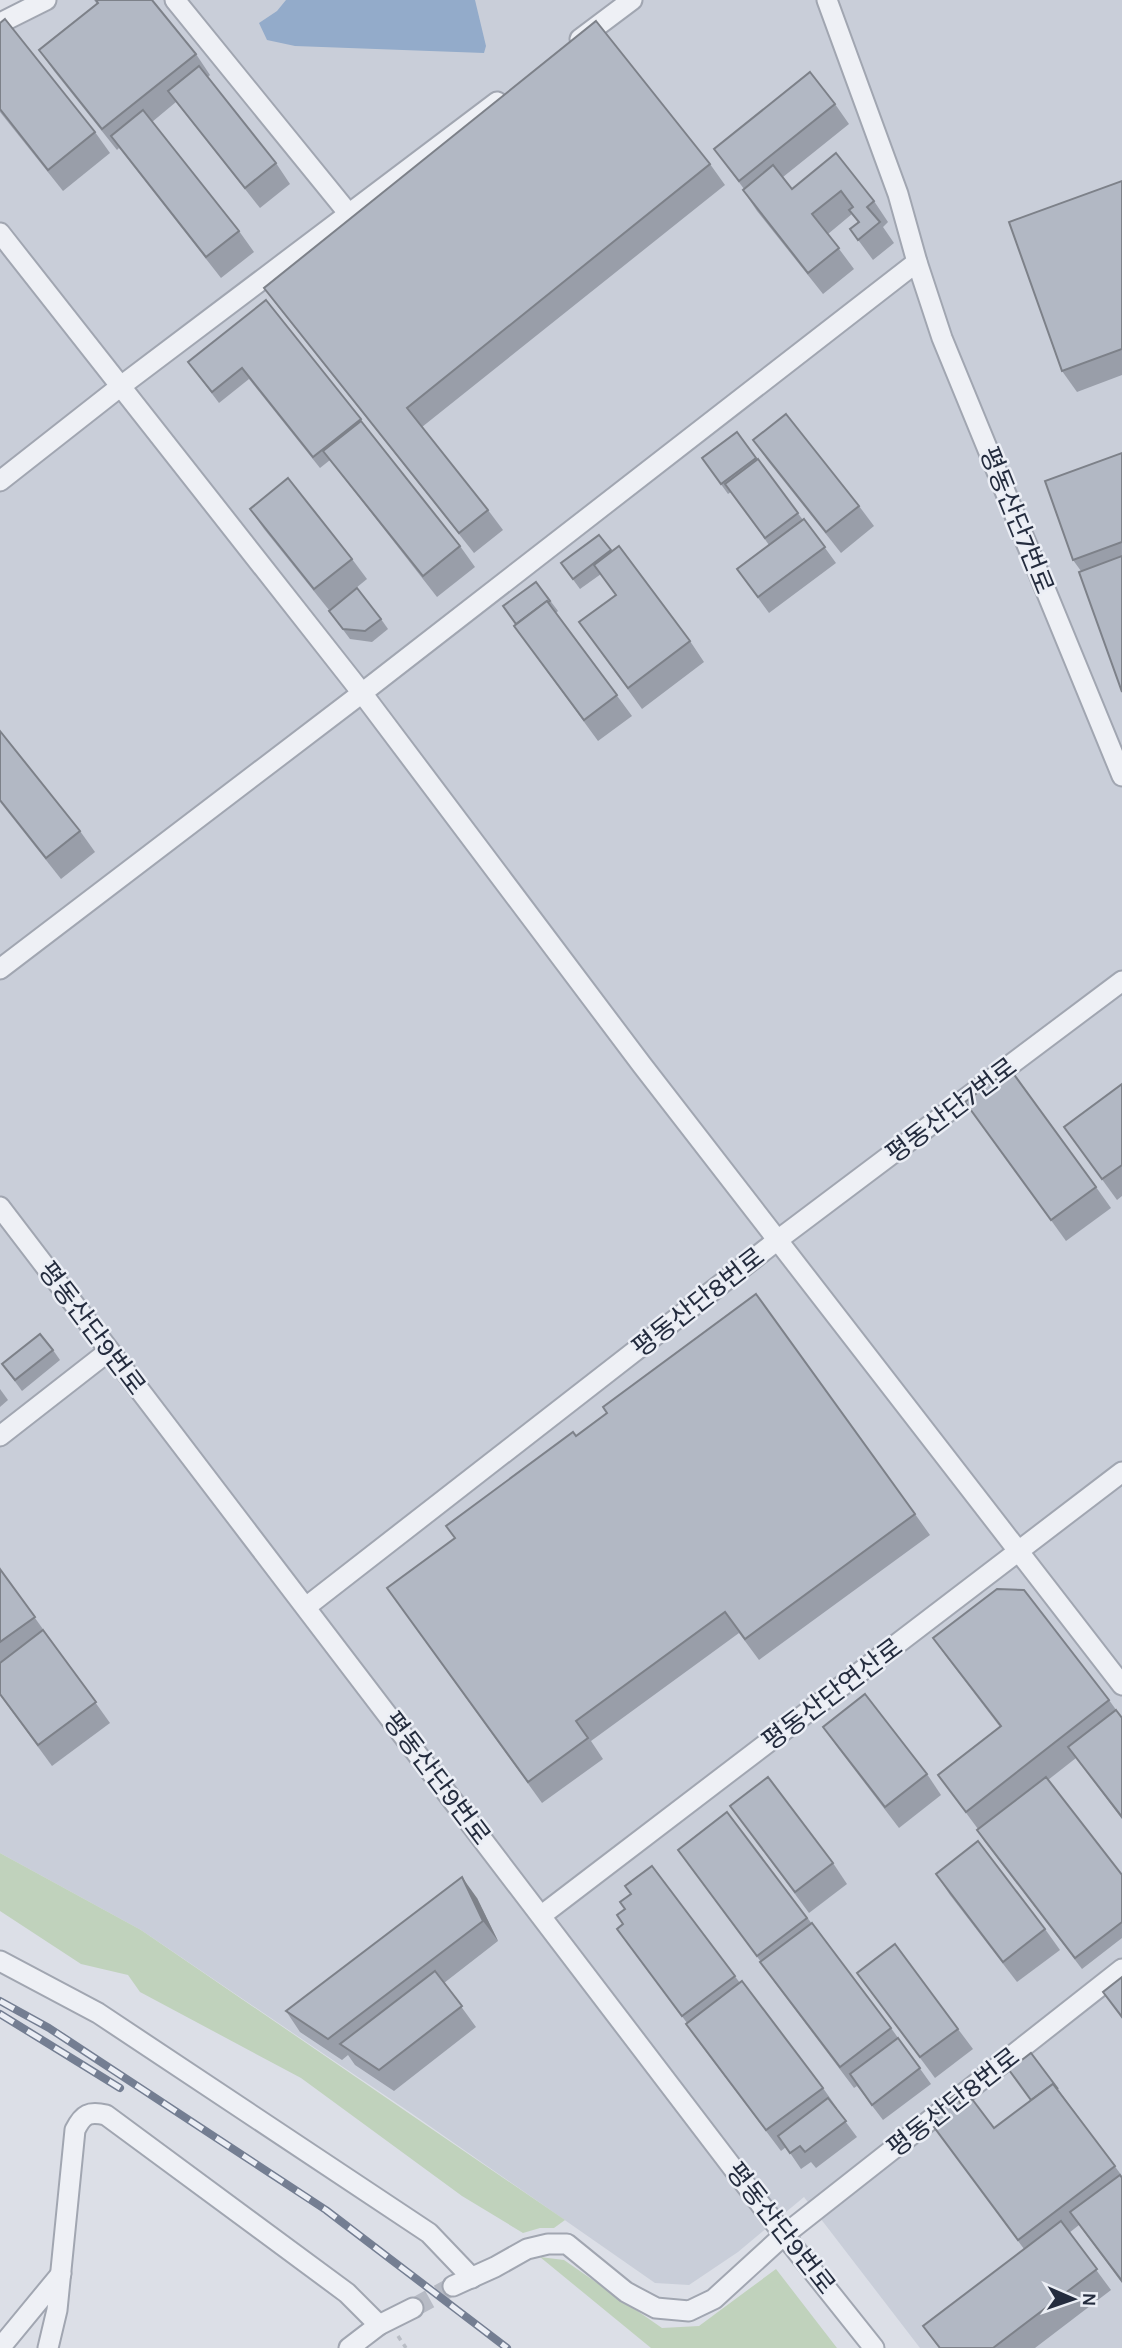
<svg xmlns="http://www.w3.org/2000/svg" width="1122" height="2348" viewBox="0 0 1122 2348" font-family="Karla,'Noto Sans KR',sans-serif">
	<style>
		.built { fill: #c9ced9 }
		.green { fill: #c0d2bc }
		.water { fill: #93abca }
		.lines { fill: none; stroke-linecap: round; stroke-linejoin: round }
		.minor-tunnel { stroke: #b7bbc5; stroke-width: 19; stroke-dasharray: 19 10; stroke-linecap: butt }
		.minor-casing { stroke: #a1a6b1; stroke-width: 23 }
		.path { stroke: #b9bdc5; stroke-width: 3.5; stroke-dasharray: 5 5; stroke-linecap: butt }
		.minor { stroke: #eef0f5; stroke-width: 19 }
		.rail-casing { stroke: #747e92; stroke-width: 8 }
		.rail { stroke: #ebeef5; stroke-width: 5; stroke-dasharray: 16; stroke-linecap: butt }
		.wall { fill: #999ea9 }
		.shaded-wall { fill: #7d8189 }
		.building { fill: #b2b8c4; stroke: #7d8189; stroke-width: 2 }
		.labels { text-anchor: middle; stroke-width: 5; stroke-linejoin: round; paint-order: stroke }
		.street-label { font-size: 26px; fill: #242c3e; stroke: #ebeef5 }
	</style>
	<rect width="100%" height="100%" fill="#dcdfe7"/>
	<path class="built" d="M25 0H1122V2348H920L804 2197 738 2252 689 2285 655 2283 411 2113 141 1930 0 1853V14Z"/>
	<g class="green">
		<path d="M0 1853 141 1930 565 2220 554 2228H540L523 2233 462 2196 301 2078 140 1992 128 1975 81 1964 0 1911Z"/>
		<path d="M540 2257 564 2260 662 2328 699 2326 776 2269 837 2348H651Z"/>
	</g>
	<path class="water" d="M286 0H475L486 46 484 53 295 46 267 40 259 23 277 11Z"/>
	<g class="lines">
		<path class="minor-tunnel" d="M413 2308 453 2286"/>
		<defs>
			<g id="minor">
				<path d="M175 0 349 214"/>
				<path d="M827 0 898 194 917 262 942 338 1122 776"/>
				<path d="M0 23 46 0"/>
				<path d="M580 39 632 0"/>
				<path d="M0 233 362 693 642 1065 1122 1685"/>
				<path d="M0 481 121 386 497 102"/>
				<path d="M0 969 362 693 917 262"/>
				<path d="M0 1207 784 2235 874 2348"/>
				<path d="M0 1436 109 1351"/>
				<path d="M306 1607 779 1239 1122 981"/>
				<path d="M542 1915 1122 1472"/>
				<path d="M0 1961 98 2013 429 2233 472 2278"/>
				<path d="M453 2286 495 2267 527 2249 548 2244H567L626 2292 656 2308 689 2311 714 2299 784 2235 1122 1969"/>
				<path d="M0 2348 61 2274"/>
				<path d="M48 2348 57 2310 75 2130C83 2114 89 2111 106 2115L347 2293 379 2325"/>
				<path d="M349 2348 379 2325 413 2308"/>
			</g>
		</defs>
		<use href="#minor" class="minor-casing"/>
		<path class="path" d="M398 2336 406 2348"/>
		<use href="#minor" class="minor"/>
		<defs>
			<g id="rail">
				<path d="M0 2001 49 2028 326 2210 507 2348"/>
				<path d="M0 2014 120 2088"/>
			</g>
		</defs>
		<use href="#rail" class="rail-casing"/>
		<use href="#rail" class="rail"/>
	</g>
	<g class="wall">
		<path d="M94 0H152L196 54 210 75 208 77 276 163 290 184 260 208 176 102 152 122 239 231 254 252 221 278 119 148 117 150 54 71 39 50 97 4Z"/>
		<path d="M0 23 95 132 110 153 63 191 0 112Z"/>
		<path d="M835 104 849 124 783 177 792 189 836 153 874 201 888 222 883 227 894 243 873 260 850 229 858 222 852 214 828 234 854 269 823 294 757 211 743 190 744 189 714 149Z"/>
		<path d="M710 164 725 185 422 427 488 510 503 530 474 553 279 308 264 288Z"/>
		<path d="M1122 181V375L1077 392 1062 371Z"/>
		<path d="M266 300 460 546 475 567 437 597 330 460 320 468 249 379 219 403 188 362Z"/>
		<path d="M737 432 803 520 804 519 836 563 769 613 737 569 769 545 731 492 728 494 702 458Z"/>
		<path d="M753 440 859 506 874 526 841 553 768 461Z"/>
		<path d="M1122 453V692L1081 571 1073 560Z"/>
		<path d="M250 509 352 559 367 579 329 610 264 529Z"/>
		<path d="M599 535 611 552 690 641 704 662 642 709 579 622 616 595 601 574 580 589 561 563Z"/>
		<path d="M536 582 558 611 556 613 632 716 598 741 514 626 516 624Z"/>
		<path d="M329 611 381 619 388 629 372 642 350 639Z"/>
		<path d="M0 731 80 831 95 852 61 879 0 802Z"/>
		<path d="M1122 1084V1196L1117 1200 1064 1127Z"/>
		<path d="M980 1122 1096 1187 1111 1208 1066 1241Z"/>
		<path d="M53 1350 60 1360 22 1391 2 1364Z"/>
		<path d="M0 1389 8 1400 0 1407Z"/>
		<path d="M576 1436 915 1514 930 1535 759 1660 739 1633 591 1741 603 1759 542 1803 402 1609 455 1538Z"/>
		<path d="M0 1569 110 1723 52 1766 0 1695Z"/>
		<path d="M933 1638 1109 1700 1122 1718V1819L1076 1758 1048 1780 1122 1875V1938L1082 1969 984 1841 977 1830 978 1829 938 1775 1000 1727 948 1659Z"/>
		<path d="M823 1727 927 1774 941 1795 899 1828 838 1748Z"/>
		<path d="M730 1806 833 1863 847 1884 809 1913Z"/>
		<path d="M727 1812 891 2028 931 2084 883 2120 857 2086 854 2088 775 1983 761 1962 678 1850Z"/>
		<path d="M652 1866 740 1983 823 2088 837 2108 836 2109 857 2137 816 2168 811 2162 801 2169 786 2147 781 2151 701 2045 686 2024 687 2023 617 1929 623 1924 625 1909 631 1894Z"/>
		<path d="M936 1874 1045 1929 1060 1950 1017 1982 950 1895Z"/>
		<path d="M477 1898 498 1941 444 1983 476 2027 394 2091 355 2065 348 2055 342 2060 300 2032 286 2011Z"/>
		<path d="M857 1973 958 2029 973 2049 935 2078Z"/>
		<path d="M1058 2089 1122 2176V2283L1079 2225 1069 2233 1111 2290 1035 2348H939L923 2326 1024 2249 934 2127 962 2106 994 2128Z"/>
	</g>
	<path class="shaded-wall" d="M462 1877 477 1898 498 1941 483 1921Z"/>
	<g class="building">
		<path d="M96 0H152L196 54 102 129 39 50 98 3Z"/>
		<path d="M5 19 95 132 48 170 0 109V23Z"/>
		<path d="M596 21 710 164 407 408 488 510 459 533 264 288Z"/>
		<path d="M199 66 276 163 245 188 168 91Z"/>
		<path d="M810 72 835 104 739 181 714 149Z"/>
		<path d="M143 110 239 231 206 257 111 136Z"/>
		<path d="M836 153 874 201 867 207 880 222 858 240 850 229 859 222 849 210 853 207 841 191 812 214 839 248 808 273 743 190 773 165 792 189Z"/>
		<path d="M1122 181V349L1062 371 1009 222Z"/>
		<path d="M266 300 361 419 313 457 242 368 212 392 188 362Z"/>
		<path d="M786 414 859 506 826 532 753 440Z"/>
		<path d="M361 421 460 546 423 576 323 451Z"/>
		<path d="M737 432 756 458 721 484 702 458Z"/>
		<path d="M1122 453V542L1073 560 1045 481Z"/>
		<path d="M758 459 798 513 765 538 725 484Z"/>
		<path d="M288 478 352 559 314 589 250 509Z"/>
		<path d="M804 519 825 547 758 597 737 569Z"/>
		<path d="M599 535 611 550 573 579 561 563Z"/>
		<path d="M619 546 690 641 628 688 579 622 616 595 594 565Z"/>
		<path d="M1122 556V692L1079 572Z"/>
		<path d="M536 582 550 601 548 602 547 601 516 624 503 606Z"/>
		<path d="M357 588 381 619 365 631 343 629 329 611Z"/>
		<path d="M547 601 617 695 584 720 514 626Z"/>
		<path d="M0 731 80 831 46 858 0 800Z"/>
		<path d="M1010 1069 1096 1187 1051 1220 965 1102Z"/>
		<path d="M1122 1084V1165L1102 1179 1064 1127Z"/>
		<path d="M756 1294 915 1514 745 1639 725 1612 576 1721 588 1738 528 1782 387 1588 455 1538 446 1526 573 1432 576 1436 607 1413 603 1407Z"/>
		<path d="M40 1334 53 1350 15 1380 2 1364Z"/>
		<path d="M0 1569 35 1617 0 1642Z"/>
		<path d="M997 1589 1024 1590 1109 1700 966 1812 938 1775 1001 1726 933 1638Z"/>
		<path d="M43 1630 96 1702 38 1745 0 1694V1663Z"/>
		<path d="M865 1694 927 1774 885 1807 823 1727Z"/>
		<path d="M1116 1710 1122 1718V1817L1068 1747Z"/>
		<path d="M768 1777 833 1863 795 1892 730 1806Z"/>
		<path d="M1046 1777 1122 1875V1922L1075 1958 977 1830Z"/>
		<path d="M727 1812 807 1918 757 1956 678 1850Z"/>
		<path d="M978 1841 1045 1929 1003 1962 936 1874Z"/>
		<path d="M652 1866 735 1976 682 2016 617 1929 623 1924 617 1915 625 1909 620 1902 631 1894 625 1886Z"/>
		<path d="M462 1877 483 1921 328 2039 286 2011Z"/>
		<path d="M812 1923 891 2028 840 2067 760 1962Z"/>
		<path d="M895 1944 958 2029 920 2057 857 1973Z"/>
		<path d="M435 1971 462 2006 379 2070 340 2044Z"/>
		<path d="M1122 1977V2017L1103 1992Z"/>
		<path d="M742 1981 823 2088 766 2130 686 2024Z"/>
		<path d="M898 2038 920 2068 872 2105 850 2074Z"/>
		<path d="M1031 2053 1058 2089 1053 2084 1031 2100 1009 2070Z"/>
		<path d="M1053 2084 1115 2166 1018 2240 934 2127 938 2125 930 2114 955 2095 962 2106 972 2099 994 2128Z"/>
		<path d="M828 2098 846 2121 805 2152 800 2146 790 2153 778 2136Z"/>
		<path d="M1120 2175 1122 2178V2281L1070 2212Z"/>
		<path d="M1061 2221 1097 2269 993 2348H940L923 2326Z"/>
	</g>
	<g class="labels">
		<g class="street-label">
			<text transform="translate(1017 520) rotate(68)" y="9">평동산단7번로</text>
			<text transform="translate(951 1110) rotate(-37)" y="9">평동산단7번로</text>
			<text transform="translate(698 1302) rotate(-38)" y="9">평동산단8번로</text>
			<text transform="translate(92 1328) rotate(53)" y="9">평동산단9번로</text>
			<text transform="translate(832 1694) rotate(-37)" y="9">평동산단연산로</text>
			<text transform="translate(437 1778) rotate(53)" y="9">평동산단9번로</text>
			<text transform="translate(953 2102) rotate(-38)" y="9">평동산단8번로</text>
			<text transform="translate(781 2228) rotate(52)" y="9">평동산단9번로</text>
		</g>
	</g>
	<g transform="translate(1073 2299) rotate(92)" stroke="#ebeef5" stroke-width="5" paint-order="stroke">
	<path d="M0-5L12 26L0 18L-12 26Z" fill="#242c3e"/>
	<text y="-10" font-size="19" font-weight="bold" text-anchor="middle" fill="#242c3e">N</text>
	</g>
</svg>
